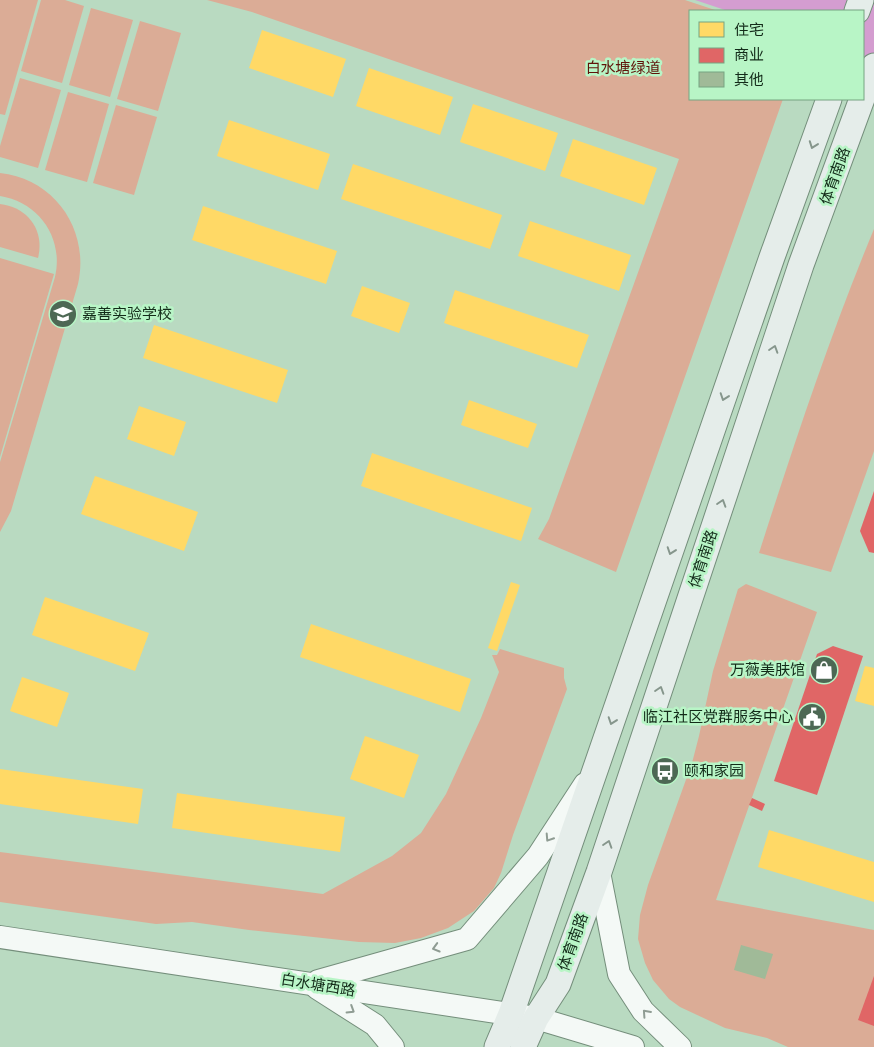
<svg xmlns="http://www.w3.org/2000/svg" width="874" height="1047" viewBox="0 0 874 1047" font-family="Raleway,'Noto Sans SC',sans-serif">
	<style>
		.green { fill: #dbac96 }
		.water { fill: #d49dd0 }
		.homes { fill: #ffd966 }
		.shops { fill: #e06666 }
		.building { fill: #a0ba98 }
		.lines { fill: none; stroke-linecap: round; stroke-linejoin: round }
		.tertiary-casing { stroke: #748e7b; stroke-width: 24 }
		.secondary-casing { stroke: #748e7b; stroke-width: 27 }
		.tertiary { stroke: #f4f9f6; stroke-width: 22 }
		.secondary { stroke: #e5edea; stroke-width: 25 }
		.oneway { stroke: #86968c }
		.oneway2 { stroke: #8f9c93 }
		.labels { text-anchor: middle; stroke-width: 5; stroke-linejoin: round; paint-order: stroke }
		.park-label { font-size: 15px; fill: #601309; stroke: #b8f5c6 }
		.street-label { font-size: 15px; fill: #132b19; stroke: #b8f5c6 }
		.poi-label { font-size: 15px; fill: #132b19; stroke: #b8f5c6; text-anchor: start }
	</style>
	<rect width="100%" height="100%" fill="#b9dac1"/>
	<g class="green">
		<path d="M0 0H38L5 115 0 114Z"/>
		<path d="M41 0H65L84 6 62 83 21 71Z"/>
		<path d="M207 0H685L718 11H690V99H783L616 572 538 539 549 519 679 159 252 12Z"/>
		<path d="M91 8 133 20 110 97 69 85Z"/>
		<path d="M140 21 181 33 158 111 117 99Z"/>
		<path d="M20 78 61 90 38 168 0 157V146Z"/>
		<path d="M68 92 109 104 87 182 45 170Z"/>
		<path d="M116 105 157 117 134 195 93 183Z"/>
		<path d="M0 173C55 179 90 230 78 284L11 511 0 532V462L55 277C64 238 39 202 0 196Z"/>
		<path d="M0 204C28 207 45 231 38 258L0 247Z"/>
		<path d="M874 229V451L831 572 759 553C794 444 830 335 874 229Z"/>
		<path d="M0 258 54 274 0 457Z"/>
		<path d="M746 584 817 612 716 900 874 930V1047H788L767 1038 725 1028 680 1007 669 999 653 980 645 963 638 939 640 915 648 885 692 763 699 736 713 671 738 589Z"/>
		<path d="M500 649 564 668V678L567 689 513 835 501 873 494 888 474 911 448 928 421 938 395 943 359 942 249 930 192 922 156 924 0 902V852L323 894 392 856 421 833 446 794 481 718 499 672 492 655H497Z"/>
	</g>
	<path class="water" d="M695 0H874V62L863 58V11H728Z"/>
	<g class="homes">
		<path d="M262 30 346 59 333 97 249 68Z"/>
		<path d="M369 68 453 97 440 135 356 106Z"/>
		<path d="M473 104 558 133 545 171 460 142Z"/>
		<path d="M229 120 330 154 318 190 217 156Z"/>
		<path d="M573 139 657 168 644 205 560 176Z"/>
		<path d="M353 164 502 215 490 249 341 199Z"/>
		<path d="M203 206 337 251 326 284 192 240Z"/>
		<path d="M530 221 631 255 619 291 518 256Z"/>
		<path d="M362 286 410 303 399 333 351 316Z"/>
		<path d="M455 290 589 335 577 368 444 323Z"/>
		<path d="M154 325 288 370 277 403 143 358Z"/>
		<path d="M469 400 537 424 528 448 461 425Z"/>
		<path d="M139 406 186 422 174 456 127 439Z"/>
		<path d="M372 453 532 508 521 541 361 486Z"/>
		<path d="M95 476 198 512 184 551 81 514Z"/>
		<path d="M511 582 520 585 497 651 488 648Z"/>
		<path d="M45 597 149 633 135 671 32 635Z"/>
		<path d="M311 624 471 679 460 712 300 657Z"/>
		<path d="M865 666 874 668V706L855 701Z"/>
		<path d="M22 677 69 693 57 727 10 711Z"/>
		<path d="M365 736 419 755 404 798 350 779Z"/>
		<path d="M0 769 143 789 138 824 0 804Z"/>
		<path d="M177 793 345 817 340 852 172 828Z"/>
		<path d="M769 830 874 862V902L758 867Z"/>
	</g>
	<g class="shops">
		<path d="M874 491V553L869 552 860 531Z"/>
		<path d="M833 646 863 656 817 795 774 781 817 654Z"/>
		<path d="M752 798 765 804 762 811 749 805Z"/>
		<path d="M874 976V1026L858 1020Z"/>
	</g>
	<path class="building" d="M741 945 773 954 765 979 734 970Z"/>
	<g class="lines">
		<defs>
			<g id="tertiary">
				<path d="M599 872 619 974 643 1011 680 1047"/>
				<path d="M0 937 536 1018 633 1047"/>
				<path d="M318 981 467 939 538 856 585 784"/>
				<path d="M317 988 375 1025 393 1047"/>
			</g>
			<g id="secondary">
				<path d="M857 11 861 0"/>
				<path d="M497 1047 511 1014 772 257 829 99"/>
				<path d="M523 1047 536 1018 558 984 599 872 801 265 874 66"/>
			</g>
		</defs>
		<use href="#tertiary" class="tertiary-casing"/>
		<use href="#secondary" class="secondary-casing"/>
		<use href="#tertiary" class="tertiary"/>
		<use href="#secondary" class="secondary"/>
	</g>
	<defs><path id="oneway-chevron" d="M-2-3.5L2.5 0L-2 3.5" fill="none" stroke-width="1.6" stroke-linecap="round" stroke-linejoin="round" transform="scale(1.25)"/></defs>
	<g class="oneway">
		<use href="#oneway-chevron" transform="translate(813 145) rotate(110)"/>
		<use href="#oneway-chevron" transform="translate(774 349) rotate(-72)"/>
		<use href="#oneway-chevron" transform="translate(724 397) rotate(109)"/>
		<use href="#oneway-chevron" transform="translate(722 503) rotate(-72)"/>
		<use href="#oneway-chevron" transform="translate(671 551) rotate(109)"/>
		<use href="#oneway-chevron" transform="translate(660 690) rotate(-72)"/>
		<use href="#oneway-chevron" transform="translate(612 721) rotate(109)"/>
		<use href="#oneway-chevron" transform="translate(608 844) rotate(-72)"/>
	</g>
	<g class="oneway2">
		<use href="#oneway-chevron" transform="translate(549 838) rotate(123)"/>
		<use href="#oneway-chevron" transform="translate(436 948) rotate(164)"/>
		<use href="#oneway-chevron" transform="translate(351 1010) rotate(32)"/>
		<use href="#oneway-chevron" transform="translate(646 1013) rotate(-132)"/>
	</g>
	<defs>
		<symbol id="school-disc" viewBox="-11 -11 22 22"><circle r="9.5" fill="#4d6854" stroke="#b8f5c6"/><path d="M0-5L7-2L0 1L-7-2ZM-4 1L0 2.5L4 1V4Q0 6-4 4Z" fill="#fff"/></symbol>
		<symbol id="shop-disc" viewBox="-11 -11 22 22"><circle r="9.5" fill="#4d6854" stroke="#b8f5c6"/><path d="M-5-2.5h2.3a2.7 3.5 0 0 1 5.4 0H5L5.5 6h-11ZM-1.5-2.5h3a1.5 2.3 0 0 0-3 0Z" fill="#fff"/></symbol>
		<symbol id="civic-disc" viewBox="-11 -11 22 22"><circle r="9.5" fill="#4d6854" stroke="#b8f5c6"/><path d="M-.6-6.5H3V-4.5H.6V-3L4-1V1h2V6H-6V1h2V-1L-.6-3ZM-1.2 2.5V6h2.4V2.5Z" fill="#fff"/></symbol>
		<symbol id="bus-disc" viewBox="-11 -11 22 22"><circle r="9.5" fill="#4d6854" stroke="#b8f5c6"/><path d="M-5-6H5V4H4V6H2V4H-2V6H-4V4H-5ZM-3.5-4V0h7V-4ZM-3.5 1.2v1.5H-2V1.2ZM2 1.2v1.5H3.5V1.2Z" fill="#fff"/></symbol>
	</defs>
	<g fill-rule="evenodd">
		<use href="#school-disc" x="47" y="298" width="32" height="32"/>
		<use href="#shop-disc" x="808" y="654" width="32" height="32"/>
		<use href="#civic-disc" x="796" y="701" width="32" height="32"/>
		<use href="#bus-disc" x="649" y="755" width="32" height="32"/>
	</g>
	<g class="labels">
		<g class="park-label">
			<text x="623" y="73">白水塘绿道</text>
		</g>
		<g class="street-label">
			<text transform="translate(835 176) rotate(-70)" y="5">体育南路</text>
			<text transform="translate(703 559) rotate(-72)" y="5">体育南路</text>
			<text transform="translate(573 942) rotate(-70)" y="5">体育南路</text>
			<text transform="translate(318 985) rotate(9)" y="5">白水塘西路</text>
		</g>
		<g class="poi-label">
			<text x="82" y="319">嘉善实验学校</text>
			<text x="805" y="675" text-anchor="end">万薇美肤馆</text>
			<text x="793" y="722" text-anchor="end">临江社区党群服务中心</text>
			<text x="684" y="776">颐和家园</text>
		</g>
	</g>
	<rect x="689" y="10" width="175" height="90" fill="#b8f5c6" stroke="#76a481"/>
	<rect x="699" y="22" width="25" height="15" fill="#ffd966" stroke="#76a481"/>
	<text x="734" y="35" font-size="15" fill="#132b19">住宅</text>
	<rect x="699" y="48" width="25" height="15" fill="#e06666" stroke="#76a481"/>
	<text x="734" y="60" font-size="15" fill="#132b19">商业</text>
	<rect x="699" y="72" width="25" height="15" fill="#a0ba98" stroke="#76a481"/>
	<text x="734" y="85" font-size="15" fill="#132b19">其他</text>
</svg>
